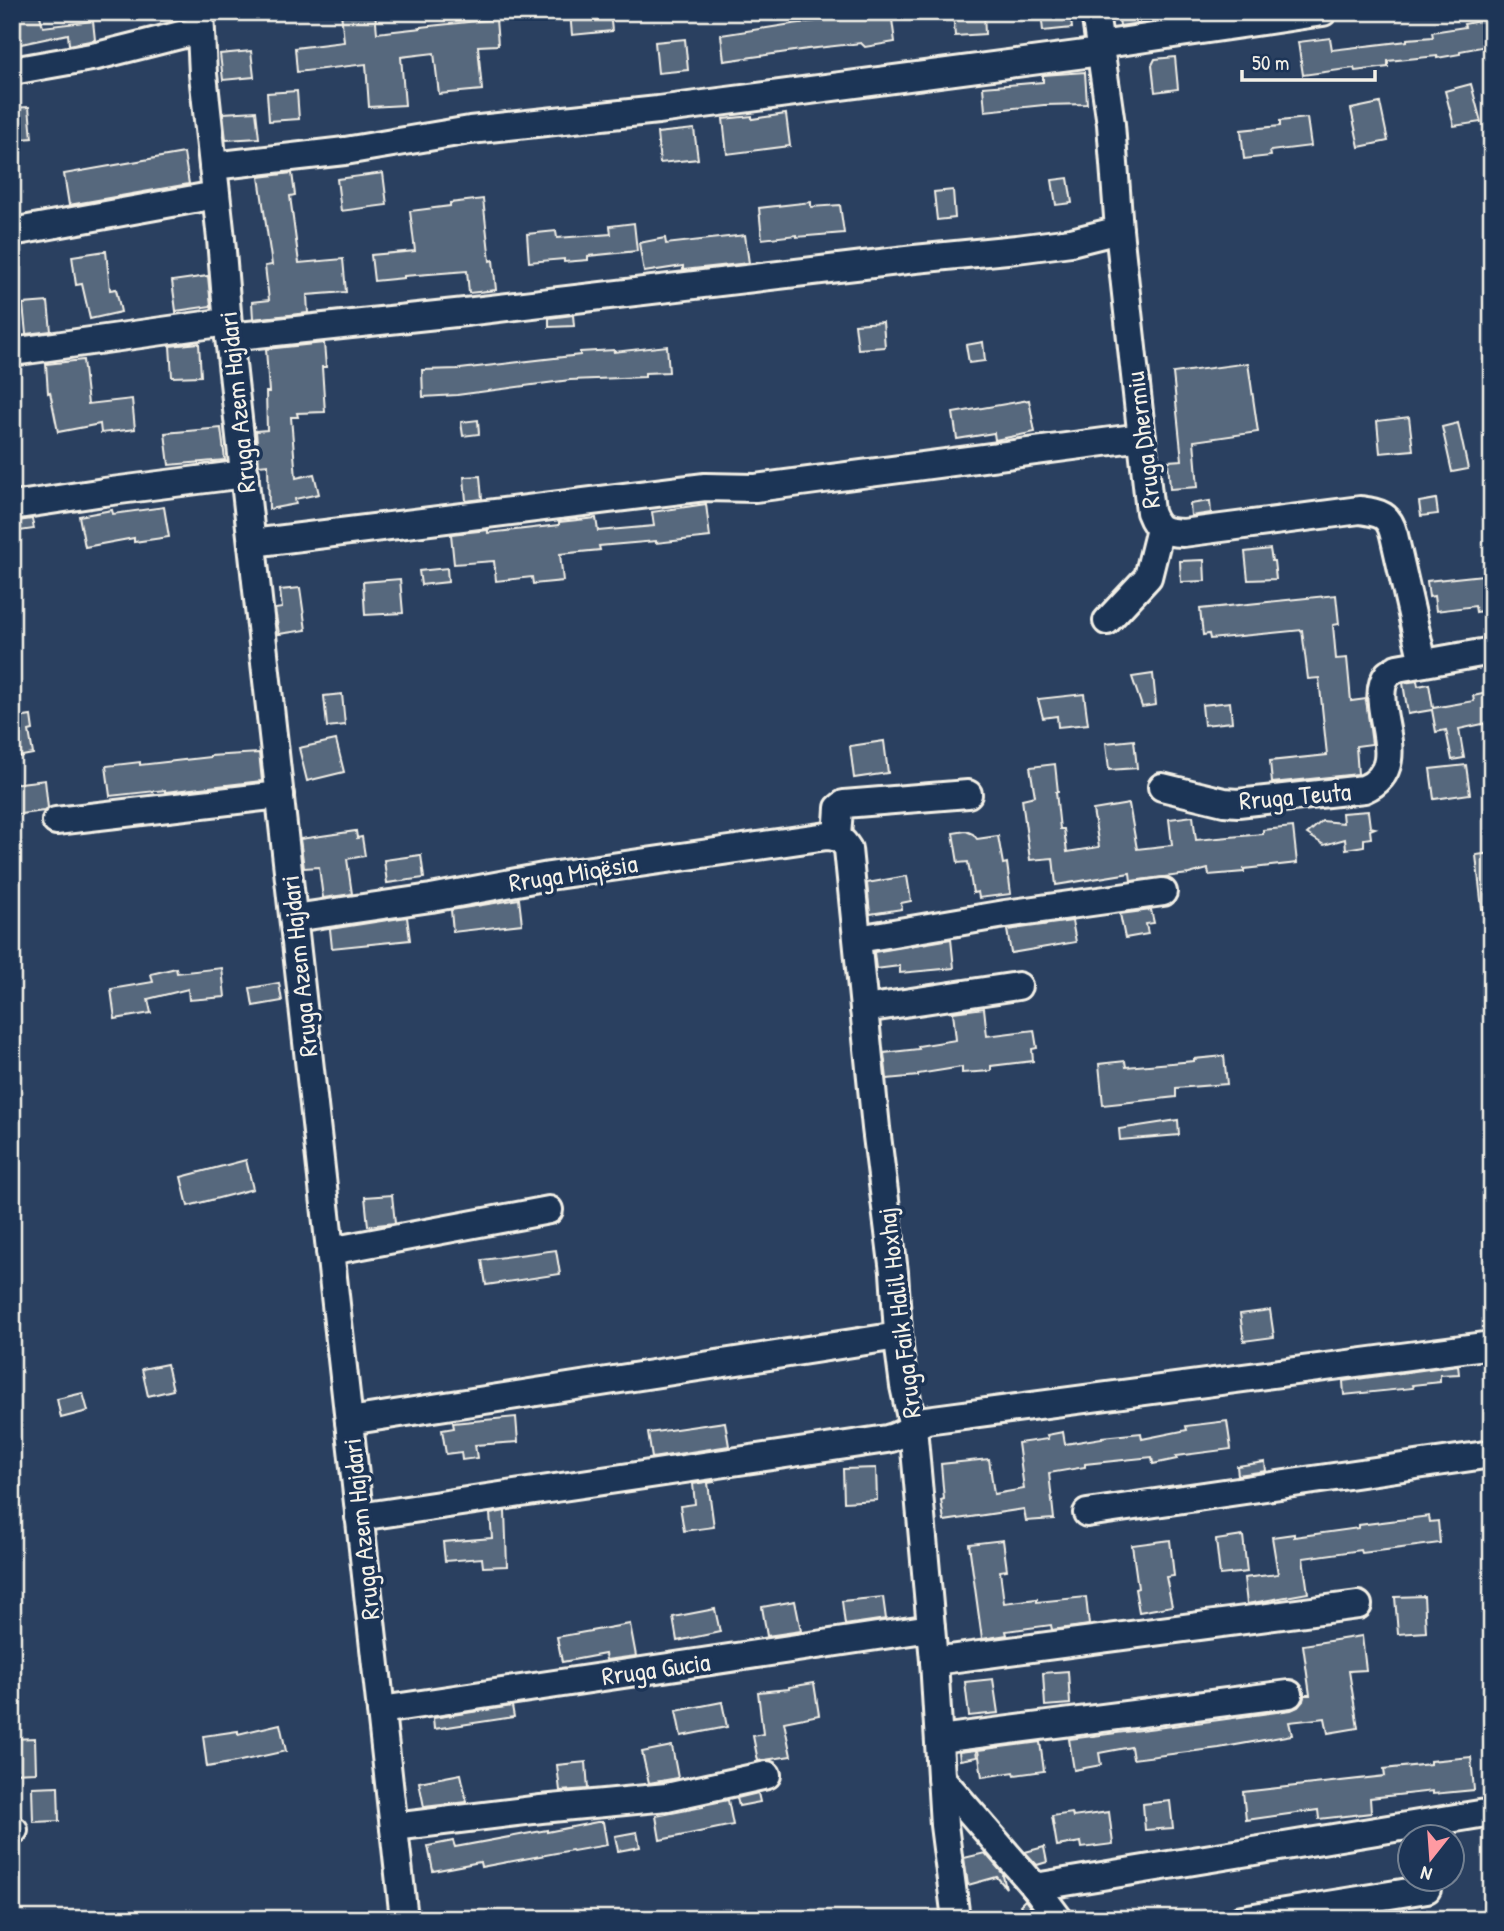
<svg xmlns="http://www.w3.org/2000/svg" width="1504" height="1931" viewBox="0 0 1504 1931" font-family="'Patrick Hand',sans-serif">
	<style>
		.building { fill: #56677d; stroke: #f4f1e8; stroke-width: 2 }
		.lines { fill: none; stroke-linecap: round; stroke-linejoin: round }
		.minor-casing { stroke: #f4f1e8; stroke-width: 32 }
		.minor { stroke: #1d3557; stroke-width: 26 }
		.labels { text-anchor: middle; stroke-width: 7; stroke-linejoin: round; paint-order: stroke }
		.street-label { font-size: 26px; fill: #f4f1e8; stroke: #1d3557 }
	</style>
	<rect width="100%" height="100%" fill="#2a4060"/>
	<filter id="ink" filterUnits="userSpaceOnUse"><feTurbulence type="fractalNoise" baseFrequency=".0143" numOctaves="2"/><feDisplacementMap in="SourceGraphic" scale="14" xChannelSelector="R" yChannelSelector="G"/><feConvolveMatrix kernelMatrix="1 2 1 2 8 2 1 2 1" color-interpolation-filters="sRGB"/></filter>
	<g filter="url(#ink)">
		<g class="building">
			<path d="M12 12H39L43 27 93 21 95 40 69 45 68 34 12 46Z"/>
			<path d="M341 12H375L377 33 421 28V27L496 19 498 45 478 46 482 90 439 94 434 53 401 57 405 105 369 107 366 64 297 72 295 48 344 42Z"/>
			<path d="M570 12H610L612 31 572 35Z"/>
			<path d="M891 12 895 42 865 47 861 43 808 49 724 61 721 35 792 24Z"/>
			<path d="M953 12H984L985 34 955 36Z"/>
			<path d="M1041 12H1070L1072 28 1043 31Z"/>
			<path d="M1118 12H1177L1178 17 1120 26Z"/>
			<path d="M1490 19 1492 45 1460 51V54L1437 58V56L1388 61V67L1355 71 1354 68 1303 75 1298 42 1330 38 1332 50 1407 41V39L1433 37 1432 32 1465 27 1464 24Z"/>
			<path d="M685 39 688 70 658 73 655 42Z"/>
			<path d="M251 51 254 77 223 80 220 54Z"/>
			<path d="M1175 57 1178 89 1155 92 1152 65 1155 59Z"/>
			<path d="M1085 72 1087 104 1044 105 985 111 983 87 1043 82V75Z"/>
			<path d="M1471 84 1481 122 1454 126 1445 91Z"/>
			<path d="M297 91 299 119 269 121 267 93Z"/>
			<path d="M1380 103 1388 141 1359 147 1351 109Z"/>
			<path d="M29 107 32 138 12 140V108Z"/>
			<path d="M256 111 259 138 226 140 223 113Z"/>
			<path d="M786 114 790 146 727 154 723 119 752 116V119Z"/>
			<path d="M1307 118 1311 146 1270 151 1271 156 1244 159 1241 130 1280 126V121Z"/>
			<path d="M694 129 698 159 660 163 657 133Z"/>
			<path d="M184 153 189 184 69 205 64 174Z"/>
			<path d="M292 173 295 195 290 196 299 263 343 259 346 292 307 295 308 313 253 319 252 302 269 300 265 266 272 265 259 177Z"/>
			<path d="M383 173 387 205 341 211 337 179Z"/>
			<path d="M1068 178 1072 203 1056 205 1052 180Z"/>
			<path d="M953 190 955 218 937 220 934 192Z"/>
			<path d="M483 199 490 261 493 260 496 290 469 293 467 271 404 276V278L374 281 371 255 415 251 410 211 450 206V203Z"/>
			<path d="M811 202V207L840 205 844 233 796 237V235L762 239 759 208Z"/>
			<path d="M634 223 637 251 588 256V260L564 262V259L529 262 527 234 556 231 557 238 611 234 610 226Z"/>
			<path d="M745 235 749 263 683 270V266L644 272 639 243 665 238 666 244Z"/>
			<path d="M106 251 110 290 116 289 121 312 90 319 82 284 76 285 72 256Z"/>
			<path d="M208 276 211 306 176 311 172 281Z"/>
			<path d="M48 302 51 331 26 334 23 304Z"/>
			<path d="M573 315 574 326 549 327V318Z"/>
			<path d="M883 322 885 347 858 349 855 324Z"/>
			<path d="M983 342 985 361 969 363 966 345Z"/>
			<path d="M199 343 201 376 172 377 170 346Z"/>
			<path d="M324 343 326 367H322L325 412 297 413 298 417H291L296 478 314 474 319 494 295 499 296 504 269 509 268 464 259 465 256 431 267 430 266 392H269L266 349Z"/>
			<path d="M667 346 669 372 645 373V377L570 380 457 395 423 397 422 370 460 369 580 355V352L614 350V352Z"/>
			<path d="M83 360 88 404 132 399 135 429 101 433 100 424 58 432 50 392 48 393 46 364Z"/>
			<path d="M1248 363 1258 432 1194 441 1198 487 1170 489 1168 461 1182 460 1173 373Z"/>
			<path d="M1029 400 1035 432 995 440 994 433 957 439 953 413Z"/>
			<path d="M1409 417 1413 450 1380 453 1377 421Z"/>
			<path d="M478 420 479 434 463 436 461 422Z"/>
			<path d="M1458 423 1468 469 1452 472 1442 427Z"/>
			<path d="M221 428 225 460 169 465 165 433Z"/>
			<path d="M480 476 482 499 466 501 464 477Z"/>
			<path d="M1436 499 1438 514 1421 516 1419 502Z"/>
			<path d="M1210 501 1211 513 1191 516 1190 504Z"/>
			<path d="M706 504 710 537 656 543V541L599 546 600 550 560 554 563 581 533 584 532 577 496 581 494 561 454 564 451 534 488 530V533L559 525V522L596 518 598 531 654 526 652 512Z"/>
			<path d="M164 507 169 537 134 542V538L85 547 79 516 112 510 113 514Z"/>
			<path d="M32 519 34 529 20 531 18 521Z"/>
			<path d="M1270 549 1272 561H1274L1276 579 1248 580 1245 552Z"/>
			<path d="M1204 560 1205 581 1181 582 1180 561Z"/>
			<path d="M447 568 448 582 421 585 419 571Z"/>
			<path d="M1492 574V609L1476 612 1475 606 1436 611 1434 596 1429 597 1427 581Z"/>
			<path d="M400 579 403 613 365 615 363 582Z"/>
			<path d="M300 588 306 630 279 634 275 609 282 608 280 590Z"/>
			<path d="M1336 595 1339 624 1333 625 1336 659 1347 658 1351 701 1366 699 1372 744 1356 746 1358 774 1272 783 1270 761 1327 755 1319 678 1308 679 1302 630 1210 639 1209 634 1203 635 1200 609Z"/>
			<path d="M1153 674 1156 705 1142 707 1132 677Z"/>
			<path d="M1417 681 1418 686 1429 684 1433 708 1474 701 1473 696 1492 692V722L1459 729 1464 758 1452 760 1446 730 1436 732 1432 710 1408 714 1403 683Z"/>
			<path d="M342 694 345 725 327 727 324 696Z"/>
			<path d="M1084 694 1088 724 1058 727 1057 716 1043 718 1038 699Z"/>
			<path d="M1230 702 1232 722 1204 725 1202 705Z"/>
			<path d="M31 716 33 730 29 731 33 754 12 758V719Z"/>
			<path d="M336 740 344 772 307 781 299 748Z"/>
			<path d="M1134 740 1137 768 1109 770 1106 743Z"/>
			<path d="M884 741 888 773 854 778 850 746Z"/>
			<path d="M259 753 262 781 165 792V790L110 796 106 766 140 762V765L210 757V756Z"/>
			<path d="M1055 764 1058 792H1056L1060 829H1064L1067 852 1099 847 1093 810 1129 804 1137 849 1172 845 1169 819 1193 816 1196 840 1263 834V830L1293 827 1297 863 1244 869V872L1209 875 1208 869 1189 874 1131 881 1130 873 1056 885 1053 858 1030 860 1022 799 1035 796 1030 767Z"/>
			<path d="M1466 765 1470 794 1434 799 1430 769Z"/>
			<path d="M45 780 48 808 44 811 12 815V784Z"/>
			<path d="M1368 811 1370 827 1375 828 1370 830 1371 838 1364 839V846L1346 849 1345 839 1324 845 1307 834 1322 821 1343 823 1342 813Z"/>
			<path d="M356 831 357 838 362 837 365 856 347 859 352 894 323 898 319 867 304 868 300 839Z"/>
			<path d="M966 831 973 834 977 839 998 836 1003 864 1007 863 1011 894 979 898 978 892 973 893 968 862 958 863 953 833Z"/>
			<path d="M1492 853V909H1482L1476 855Z"/>
			<path d="M421 855 424 878 387 883 384 860Z"/>
			<path d="M907 876 911 901 901 903 902 909 870 914 867 883Z"/>
			<path d="M519 899 522 924 453 932 451 910Z"/>
			<path d="M1151 910 1154 923 1146 924 1148 934 1125 938 1120 914Z"/>
			<path d="M407 917 410 940 332 948 330 929Z"/>
			<path d="M1072 921 1076 942 1011 953 1007 930Z"/>
			<path d="M951 939 954 968 900 973V966L876 969 874 952Z"/>
			<path d="M176 968 177 973 222 968 225 997 189 1000 188 989 148 999 151 1013 115 1019 111 989 153 982 151 974Z"/>
			<path d="M279 983 282 1001 253 1006 250 988Z"/>
			<path d="M984 1008 987 1036 1034 1030 1037 1048 1032 1049 1033 1061 991 1066V1071L962 1073V1067L918 1074V1076L887 1079 884 1053 919 1049 918 1046 956 1040 953 1012Z"/>
			<path d="M1224 1056 1227 1084 1176 1088V1097L1103 1105 1099 1064 1125 1061 1126 1067 1194 1061V1059Z"/>
			<path d="M1178 1120 1179 1135 1120 1140 1119 1129Z"/>
			<path d="M246 1160 253 1189 188 1206 181 1177Z"/>
			<path d="M392 1195 395 1223 368 1226 365 1197Z"/>
			<path d="M556 1250 560 1274 486 1285 482 1260Z"/>
			<path d="M1270 1310 1274 1337 1244 1341 1240 1314Z"/>
			<path d="M167 1364 173 1390 148 1396 142 1369Z"/>
			<path d="M1458 1365 1459 1374 1440 1375V1382L1412 1385 1413 1388 1344 1395 1343 1381Z"/>
			<path d="M83 1393 88 1411 61 1418 57 1399Z"/>
			<path d="M516 1417 518 1442 475 1445 477 1458 462 1460 461 1452 446 1454 442 1430 454 1428 453 1423Z"/>
			<path d="M1227 1421 1231 1449 1176 1456 1177 1459 1153 1464 1152 1457 1085 1464V1467L1049 1473 1054 1519 1026 1521 1024 1509 944 1521 941 1500 944 1499 941 1464 989 1459 994 1494 1024 1489 1018 1443 1048 1439 1047 1435 1063 1432 1065 1444 1102 1438V1437L1141 1433 1142 1439 1187 1430 1186 1426Z"/>
			<path d="M725 1422 729 1446 652 1458 648 1433Z"/>
			<path d="M1265 1462 1266 1471 1238 1475 1237 1466Z"/>
			<path d="M876 1468 877 1500 844 1502 843 1469Z"/>
			<path d="M713 1481 714 1482 708 1483 714 1527 684 1531 680 1506 695 1504 693 1484Z"/>
			<path d="M505 1511 507 1566 483 1567 482 1558 445 1561 443 1542 492 1538 490 1514Z"/>
			<path d="M1429 1516 1430 1522 1438 1521 1440 1543 1386 1550 1362 1553 1361 1550 1303 1558 1308 1593 1247 1604 1244 1578 1278 1574 1272 1537 1294 1534V1537L1359 1528V1525Z"/>
			<path d="M1243 1536 1247 1572 1220 1575 1216 1540Z"/>
			<path d="M1003 1540 1007 1570 1000 1571 1004 1603 1037 1599V1602L1086 1597 1089 1625 1052 1630 1051 1625 1006 1631 1007 1635 982 1639 969 1544Z"/>
			<path d="M1170 1540 1174 1576 1166 1577 1172 1606 1139 1612 1135 1589 1138 1588 1132 1545Z"/>
			<path d="M1424 1596 1426 1632 1398 1634 1395 1597Z"/>
			<path d="M883 1597 886 1619 845 1625 842 1601Z"/>
			<path d="M795 1601 801 1631 767 1636 762 1607Z"/>
			<path d="M715 1609 720 1632 677 1641 673 1617Z"/>
			<path d="M630 1624 636 1656 606 1660 605 1654 562 1662 557 1637Z"/>
			<path d="M1362 1636 1366 1670 1349 1671 1358 1728 1328 1733 1325 1718 1289 1722 1292 1735 1219 1748 1133 1759 1131 1747 1099 1753 1101 1765 1074 1770 1069 1739 1219 1720 1291 1710 1298 1707 1303 1701 1304 1695H1310L1303 1645Z"/>
			<path d="M1068 1671 1070 1704 1045 1706 1043 1673Z"/>
			<path d="M993 1679 998 1713 969 1716 965 1682Z"/>
			<path d="M814 1683 819 1715 784 1722 791 1756 758 1761 753 1736 763 1734 758 1692 789 1689V1687Z"/>
			<path d="M722 1702 727 1727 681 1736 676 1711Z"/>
			<path d="M512 1706 514 1717 434 1729 433 1718Z"/>
			<path d="M280 1724 286 1751 236 1762 207 1767 203 1736 238 1731V1734Z"/>
			<path d="M35 1738 36 1772 12 1773V1739Z"/>
			<path d="M1040 1742 1044 1771 1015 1775 1014 1772 982 1777 978 1750Z"/>
			<path d="M672 1746 678 1778 649 1783 642 1752Z"/>
			<path d="M976 1750 977 1757 960 1760 959 1752Z"/>
			<path d="M1471 1757 1474 1790 1433 1794V1791L1370 1798 1371 1813 1319 1819 1318 1810 1246 1820 1243 1792 1385 1776 1384 1769 1430 1764V1761Z"/>
			<path d="M586 1762 588 1789 560 1791 557 1765Z"/>
			<path d="M461 1774 467 1802 424 1807 419 1782Z"/>
			<path d="M58 1786 59 1821 33 1822 32 1787Z"/>
			<path d="M758 1793 760 1802 739 1806 737 1798Z"/>
			<path d="M728 1800 733 1825 660 1840 656 1816 703 1807V1805Z"/>
			<path d="M1170 1801 1173 1828 1145 1830 1143 1804Z"/>
			<path d="M1109 1812 1113 1844 1082 1848 1081 1842 1057 1846 1052 1816 1072 1813 1073 1817Z"/>
			<path d="M597 1822H603L607 1845 573 1851 572 1850 481 1867 480 1862 433 1871 428 1846 453 1841 455 1847 547 1830V1832Z"/>
			<path d="M637 1832 640 1847 618 1851 615 1836Z"/>
			<path d="M1044 1847 1047 1862 1037 1865 1025 1852Z"/>
			<path d="M985 1853 1004 1875 1003 1876 1006 1888 997 1877 968 1885 964 1858Z"/>
			<path d="M1025 1900 1039 1919H1031L1020 1905Z"/>
		</g>
		<g class="lines">
			<defs>
				<g id="minor">
					<path d="M200 12 203 74 221 239 229 337 404 1919"/>
					<path d="M1095 12 1111 124 1119 230 1150 512C1157 531 1164 532 1183 533L1360 510C1380 513 1389 514 1394 535L1423 663"/>
					<path d="M1099 45 1323 12"/>
					<path d="M12 71 97 56 200 30"/>
					<path d="M213 166 345 151 470 130 658 110 1100 52"/>
					<path d="M12 232 216 195"/>
					<path d="M229 337 465 312 915 259 1017 249 1071 242 1119 230"/>
					<path d="M12 352 227 322"/>
					<path d="M12 506 104 492 245 474"/>
					<path d="M252 543 705 487 755 488 1142 437"/>
					<path d="M1107 621 1148 577 1160 529"/>
					<path d="M1162 787 1224 802 1238 803 1364 789C1417 766 1364 703 1388 674 1389 673 1396 669 1397 668L1492 651"/>
					<path d="M56 821 280 795"/>
					<path d="M837 837 839 808 844 804 968 794"/>
					<path d="M294 918 431 898 549 876 827 836C838 837 842 839 848 849L876 1128 894 1272 899 1348 904 1386 913 1427 934 1661 944 1825 956 1919"/>
					<path d="M858 939 1005 914 1163 892"/>
					<path d="M864 1009 1018 986"/>
					<path d="M330 1251 549 1210"/>
					<path d="M349 1421 898 1336"/>
					<path d="M1087 1513 1492 1454"/>
					<path d="M359 1517 887 1439C902 1436 912 1427 926 1420L1492 1345"/>
					<path d="M934 1661 1358 1605"/>
					<path d="M381 1710 931 1628"/>
					<path d="M939 1739 1289 1694"/>
					<path d="M941 1778 1035 1887 1059 1919"/>
					<path d="M394 1827 541 1809 667 1797 767 1775"/>
					<path d="M12 1830H14"/>
					<path d="M1035 1887 1492 1812"/>
					<path d="M1242 1919 1427 1889"/>
				</g>
			</defs>
			<use href="#minor" class="minor-casing"/>
			<use href="#minor" class="minor"/>
		</g>
	</g>
	<g class="labels">
		<g class="street-label">
			<text transform="translate(237 402) rotate(-96)" y="9">Rruga Azem Hajdari</text>
			<text transform="translate(1143 440) rotate(-97)" y="9">Rruga Dhermiu</text>
			<text transform="translate(1295 796) rotate(-5)" y="9">Rruga Teuta</text>
			<text transform="translate(573 873) rotate(-9)" y="9">Rruga Miqësia</text>
			<text transform="translate(299 966) rotate(-96)" y="9">Rruga Azem Hajdari</text>
			<text transform="translate(899 1313) rotate(-97)" y="9">Rruga Faik Halil Hoxhaj</text>
			<text transform="translate(361 1529) rotate(-96)" y="9">Rruga Azem Hajdari</text>
			<text transform="translate(656 1669) rotate(-8)" y="9">Rruga Gucia</text>
		</g>
	</g>
	<rect width="1504" height="1931" fill="none" stroke="#1d3557" stroke-width="42"/>
	<rect x="21" y="21" width="1462" height="1889" fill="none" stroke="#f4f1e8" stroke-width="2.5" filter="url(#ink)"/>
	<g transform="translate(1431 1858) rotate(197)"><circle r="33" fill="#1d3557" stroke="#738091" stroke-width="2"/>
	<path d="M0-5L12 26L0 18L-12 26Z" fill="#ff9aa2"/>
	<text y="-10" font-size="19" font-weight="bold" text-anchor="middle" fill="#f4f1e8">N</text>
	</g>
	<path d="M1242 70v10h133v-10" fill="none" stroke="#f4f1e8" stroke-width="3.5"/>
	<text x="1252" y="70" font-size="21" fill="#f4f1e8" stroke="#1d3557" stroke-width="5" paint-order="stroke">50 m</text>
</svg>
